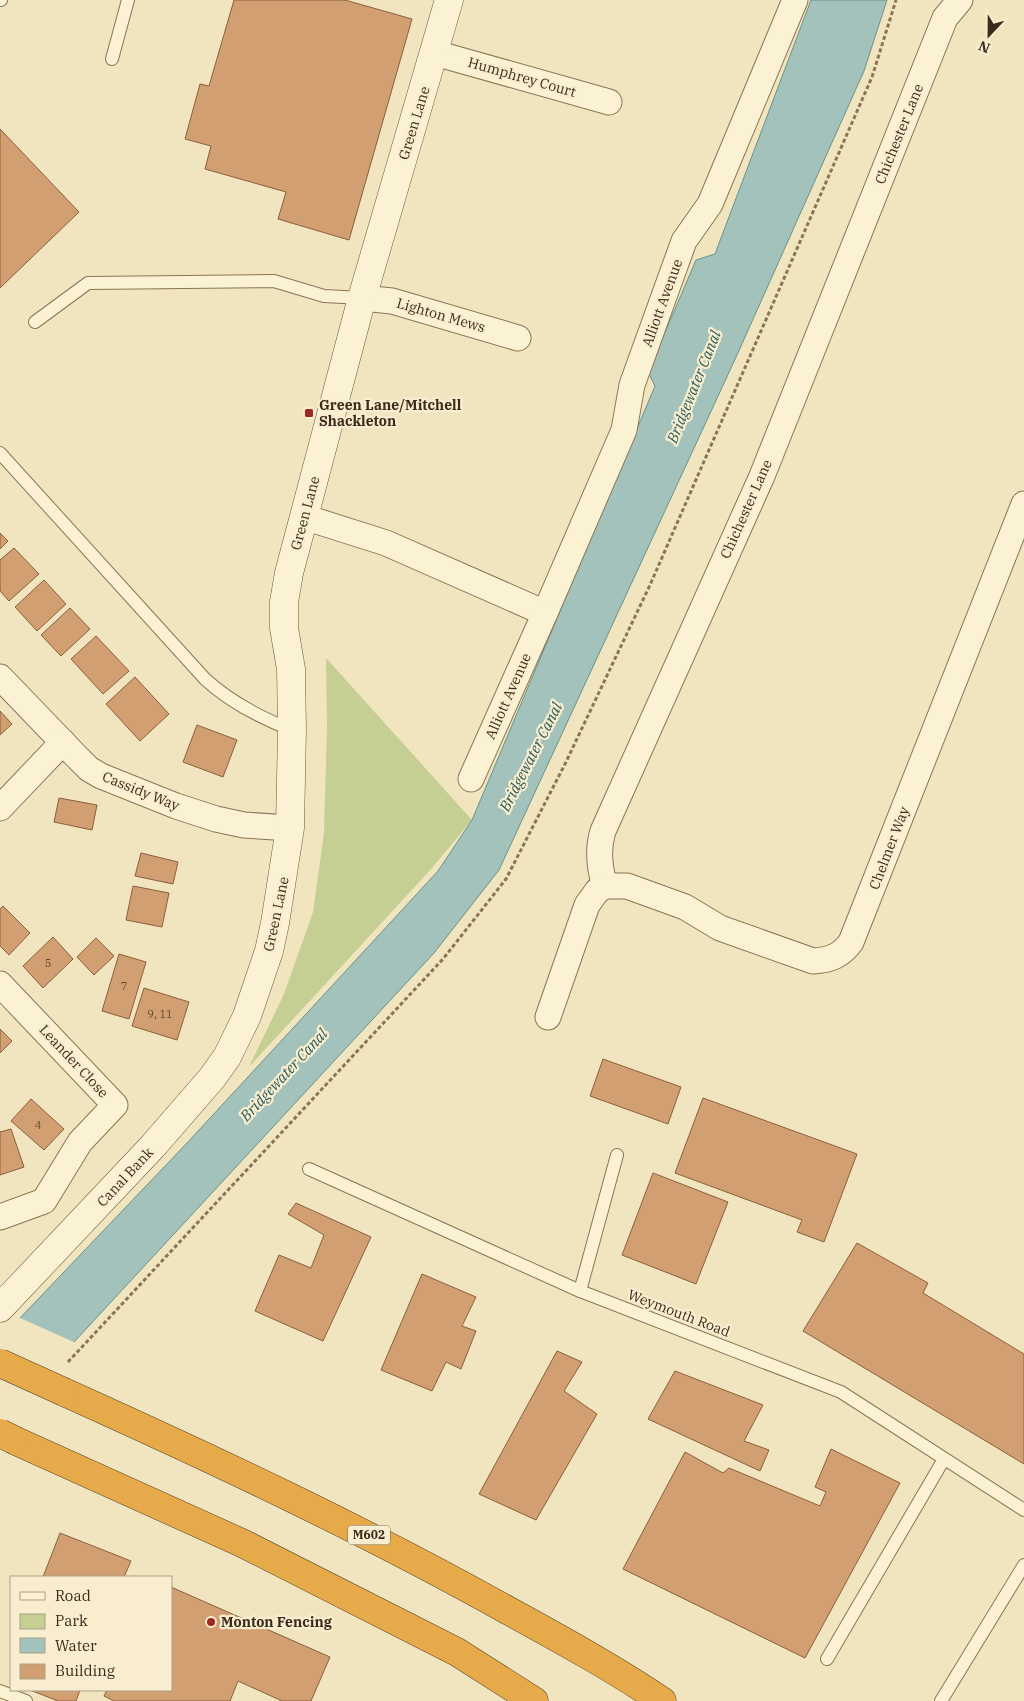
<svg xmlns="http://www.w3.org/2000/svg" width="1024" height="1701" viewBox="0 0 1024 1701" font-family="'IBM Plex Serif',serif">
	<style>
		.green { fill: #c5cf93 }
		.water { fill: #a3c2bb; stroke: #699189 }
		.pier { fill: #f1e5bf }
		.building { fill: #d19f72; stroke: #8b5f3b }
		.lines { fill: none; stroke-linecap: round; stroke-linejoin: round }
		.lane-casing { stroke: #8a7556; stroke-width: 14 }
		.street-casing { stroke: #8a7556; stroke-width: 27 }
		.secondary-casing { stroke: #6c563a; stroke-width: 29 }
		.highway-casing { stroke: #58422b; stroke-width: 29 }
		.path { stroke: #8a7556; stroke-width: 3; stroke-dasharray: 4 2.5; stroke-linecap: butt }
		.lane { stroke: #fbf1d3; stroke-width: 12 }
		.street { stroke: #fbf1d3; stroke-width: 25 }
		.secondary { stroke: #fbf1d3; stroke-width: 28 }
		.highway { stroke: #e6aa4a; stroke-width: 28 }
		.highway-bridge-casing { stroke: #58422b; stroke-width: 29; stroke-linecap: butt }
		.highway-bridge { stroke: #e6aa4a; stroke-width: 28 }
		.poi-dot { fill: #9d2822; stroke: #f8eecf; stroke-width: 2 }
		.labels { text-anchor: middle; stroke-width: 4.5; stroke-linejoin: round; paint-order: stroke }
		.number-label { font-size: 11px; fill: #5f4932 }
		.shield { fill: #f8eecf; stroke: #726652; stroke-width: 1 }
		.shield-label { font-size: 12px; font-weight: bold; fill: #392c1c }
		.street-label { font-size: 14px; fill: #392c1c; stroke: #f8eecf }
		.poi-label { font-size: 14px; font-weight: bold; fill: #392c1c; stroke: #f8eecf; text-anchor: start }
		.water-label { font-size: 15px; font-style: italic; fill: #2a5a59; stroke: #f8eecf }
	</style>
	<rect width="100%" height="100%" fill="#f1e5bf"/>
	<path class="green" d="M326 658 472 820 432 868 249 1067 284 994 313 912 324 833 327 727Z"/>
	<path class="water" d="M811 0H887L864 71 737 355 499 870 434 953 0 1422V1339L187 1143 438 871 472 820 655 386 648 372 696 260 715 254Z"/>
	<path class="pier" d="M18 1317 76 1343 0 1424V1336Z"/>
	<g class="building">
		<path d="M234 0H345L412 19 349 240 278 219 286 192 205 169 211 146 185 139 200 84 209 86Z"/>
		<path d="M0 129 79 212 0 288Z"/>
		<path d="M0 533 8 541 0 549Z"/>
		<path d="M14 548 39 574 9 601 0 591V560Z"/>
		<path d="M44 580 66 604 37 631 15 607Z"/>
		<path d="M70 608 90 629 61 656 41 635Z"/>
		<path d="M96 636 129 671 103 694 71 659Z"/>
		<path d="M135 677 169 714 140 741 106 704Z"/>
		<path d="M0 711 12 724 0 735Z"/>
		<path d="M197 725 237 740 223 777 183 762Z"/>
		<path d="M59 798 97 805 92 830 54 822Z"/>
		<path d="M141 853 178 862 173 884 135 876Z"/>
		<path d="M133 886 169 893 162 927 126 920Z"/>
		<path d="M3 906 30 933 9 955 0 946V909Z"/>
		<path d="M53 937 73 959 43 988 23 966Z"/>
		<path d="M96 938 114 956 94 975 77 957Z"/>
		<path d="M119 954 146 962 129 1019 102 1011Z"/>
		<path d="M144 988 189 1002 177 1040 132 1026Z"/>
		<path d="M0 1029 12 1041 0 1053Z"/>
		<path d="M603 1059 681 1087 668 1124 590 1096Z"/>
		<path d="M703 1098 857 1154 824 1242 797 1232 802 1220 675 1173Z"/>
		<path d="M31 1099 64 1129 44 1150 11 1121Z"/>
		<path d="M11 1129 24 1167 0 1175V1132Z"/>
		<path d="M653 1173 728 1202 696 1284 622 1255Z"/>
		<path d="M296 1203 371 1237 323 1341 255 1311 279 1255 311 1268 324 1235 288 1214Z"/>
		<path d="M857 1243 928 1283 923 1293 1024 1354V1464L803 1331Z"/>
		<path d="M422 1274 476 1297 462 1326 476 1331 461 1369 446 1362 432 1391 381 1370Z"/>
		<path d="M557 1351 582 1362 564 1391 597 1414 536 1520 479 1494Z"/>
		<path d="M675 1371 763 1405 744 1441 769 1450 760 1471 648 1419Z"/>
		<path d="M831 1449 900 1483 805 1658 623 1569 685 1452 723 1473 729 1468 820 1506 826 1492 815 1487Z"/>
		<path d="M60 1533 131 1561 124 1577H43Z"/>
		<path d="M171 1587 330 1657 311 1701H282L238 1681 230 1701H114L104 1696 107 1690H171Z"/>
		<path d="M30 1690H80L76 1701H58Z"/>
	</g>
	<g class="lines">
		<defs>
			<g id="lane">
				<path d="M0 0H1"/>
				<path d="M112 59 128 0"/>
				<path d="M35 322 88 283 274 281 324 296 362 298"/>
				<path d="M0 453 205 679C230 702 261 718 292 730"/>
				<path d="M309 1169 580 1291 841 1392 1024 1510"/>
				<path d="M580 1291 617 1155"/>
				<path d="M827 1659 944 1459"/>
				<path d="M0 1691 26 1701"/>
				<path d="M941 1701 1024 1565"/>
			</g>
			<g id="street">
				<path d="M435 53 609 102"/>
				<path d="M362 298 392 301 518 338"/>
				<path d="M304 517 386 543 545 613 624 430 632 385 684 241 710 204 795 0"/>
				<path d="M0 677 75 755 89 769 101 776 176 806 216 819 244 825 290 828"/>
				<path d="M471 779 545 613"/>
				<path d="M0 808 63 742"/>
				<path d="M605 886C599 867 597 850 603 831L762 476 945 18 960 0"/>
				<path d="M0 984 115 1105 80 1142 44 1201 0 1217"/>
				<path d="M548 1017 587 905 597 891 605 886H627L685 907 720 928 813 961C830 960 841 956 851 942L1024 504"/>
			</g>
			<path id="secondary" d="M0 1308 153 1146 212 1078 227 1057 247 1016 269 951 275 923 290 828 292 730 291 669 284 628V602L289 573 362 298 449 0"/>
			<g id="highway">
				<path d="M64 1392C215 1460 364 1530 509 1611 560 1639 613 1668 662 1701"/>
				<path d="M16 1441 242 1543 457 1652 534 1701"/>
			</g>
		</defs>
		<use href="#lane" class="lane-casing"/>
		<use href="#street" class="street-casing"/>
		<use href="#secondary" class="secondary-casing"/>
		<use href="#highway" class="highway-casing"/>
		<path class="path" d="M68 1362 443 959 506 879 565 764 650 585 872 77 896 0"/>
		<use href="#lane" class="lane"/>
		<use href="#street" class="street"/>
		<use href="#secondary" class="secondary"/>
		<use href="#highway" class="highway"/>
		<defs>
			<g id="highway-bridge">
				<path d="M0 1363 64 1392"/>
				<path d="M0 1433 16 1441"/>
			</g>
		</defs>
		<use href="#highway-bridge" class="highway-bridge-casing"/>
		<use href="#highway-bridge" class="highway-bridge"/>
	</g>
	<g class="poi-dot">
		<rect x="304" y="408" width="10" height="10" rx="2.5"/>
		<circle cx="211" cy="1622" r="5"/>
	</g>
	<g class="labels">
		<g class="number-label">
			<text x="48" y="967">5</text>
			<text x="124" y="990">7</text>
			<text x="160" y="1018">9, 11</text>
			<text x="38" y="1129">4</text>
		</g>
		<rect class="shield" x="348" y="1525.5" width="42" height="19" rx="4"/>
		<g class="shield-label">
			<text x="369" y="1539">M602</text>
		</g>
		<g class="street-label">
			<text transform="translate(522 77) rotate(16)" y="5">Humphrey Court</text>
			<text transform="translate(414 123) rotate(-73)" y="5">Green Lane</text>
			<text transform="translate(899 134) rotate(-68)" y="5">Chichester Lane</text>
			<text transform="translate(662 303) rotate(-70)" y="5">Alliott Avenue</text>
			<text transform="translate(441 315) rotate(16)" y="5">Lighton Mews</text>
			<text transform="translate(746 509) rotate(-66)" y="5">Chichester Lane</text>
			<text transform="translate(305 513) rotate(-75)" y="5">Green Lane</text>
			<text transform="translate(508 696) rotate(-66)" y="5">Alliott Avenue</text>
			<text transform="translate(141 791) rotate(22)" y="5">Cassidy Way</text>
			<text transform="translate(889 848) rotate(-69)" y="5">Chelmer Way</text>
			<text transform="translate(276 914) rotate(-78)" y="5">Green Lane</text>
			<text transform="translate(74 1061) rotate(47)" y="5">Leander Close</text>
			<text transform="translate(125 1177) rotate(-47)" y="5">Canal Bank</text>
			<text transform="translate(679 1313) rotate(21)" y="5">Weymouth Road</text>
		</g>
		<g class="poi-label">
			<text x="319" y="410">Green Lane/Mitchell<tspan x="319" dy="16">Shackleton</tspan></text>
			<text x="221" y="1627">Monton Fencing</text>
		</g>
		<g class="water-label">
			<text transform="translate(694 387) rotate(-68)" y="5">Bridgewater Canal</text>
			<text transform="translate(531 757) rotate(-63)" y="5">Bridgewater Canal</text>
			<text transform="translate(284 1075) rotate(-47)" y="5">Bridgewater Canal</text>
		</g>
	</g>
	<rect x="10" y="1576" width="162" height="115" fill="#f8eecf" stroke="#aca087"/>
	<rect x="20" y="1592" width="25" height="8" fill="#fbf1d3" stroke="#aca087"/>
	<text x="55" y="1601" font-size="15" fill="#392c1c">Road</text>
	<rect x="20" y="1614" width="25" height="15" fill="#c5cf93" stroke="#aca087"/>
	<text x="55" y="1626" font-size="15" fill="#392c1c">Park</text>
	<rect x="20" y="1638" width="25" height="15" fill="#a3c2bb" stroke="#aca087"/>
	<text x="55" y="1651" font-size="15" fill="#392c1c">Water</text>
	<rect x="20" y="1664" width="25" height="15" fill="#d19f72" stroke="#aca087"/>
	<text x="55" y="1676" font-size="15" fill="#392c1c">Building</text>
	<g transform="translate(989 35) rotate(202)" stroke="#f8eecf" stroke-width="4" paint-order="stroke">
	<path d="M0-4L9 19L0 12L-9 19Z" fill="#392c1c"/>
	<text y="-8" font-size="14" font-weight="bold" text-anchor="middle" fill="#392c1c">N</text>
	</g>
</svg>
